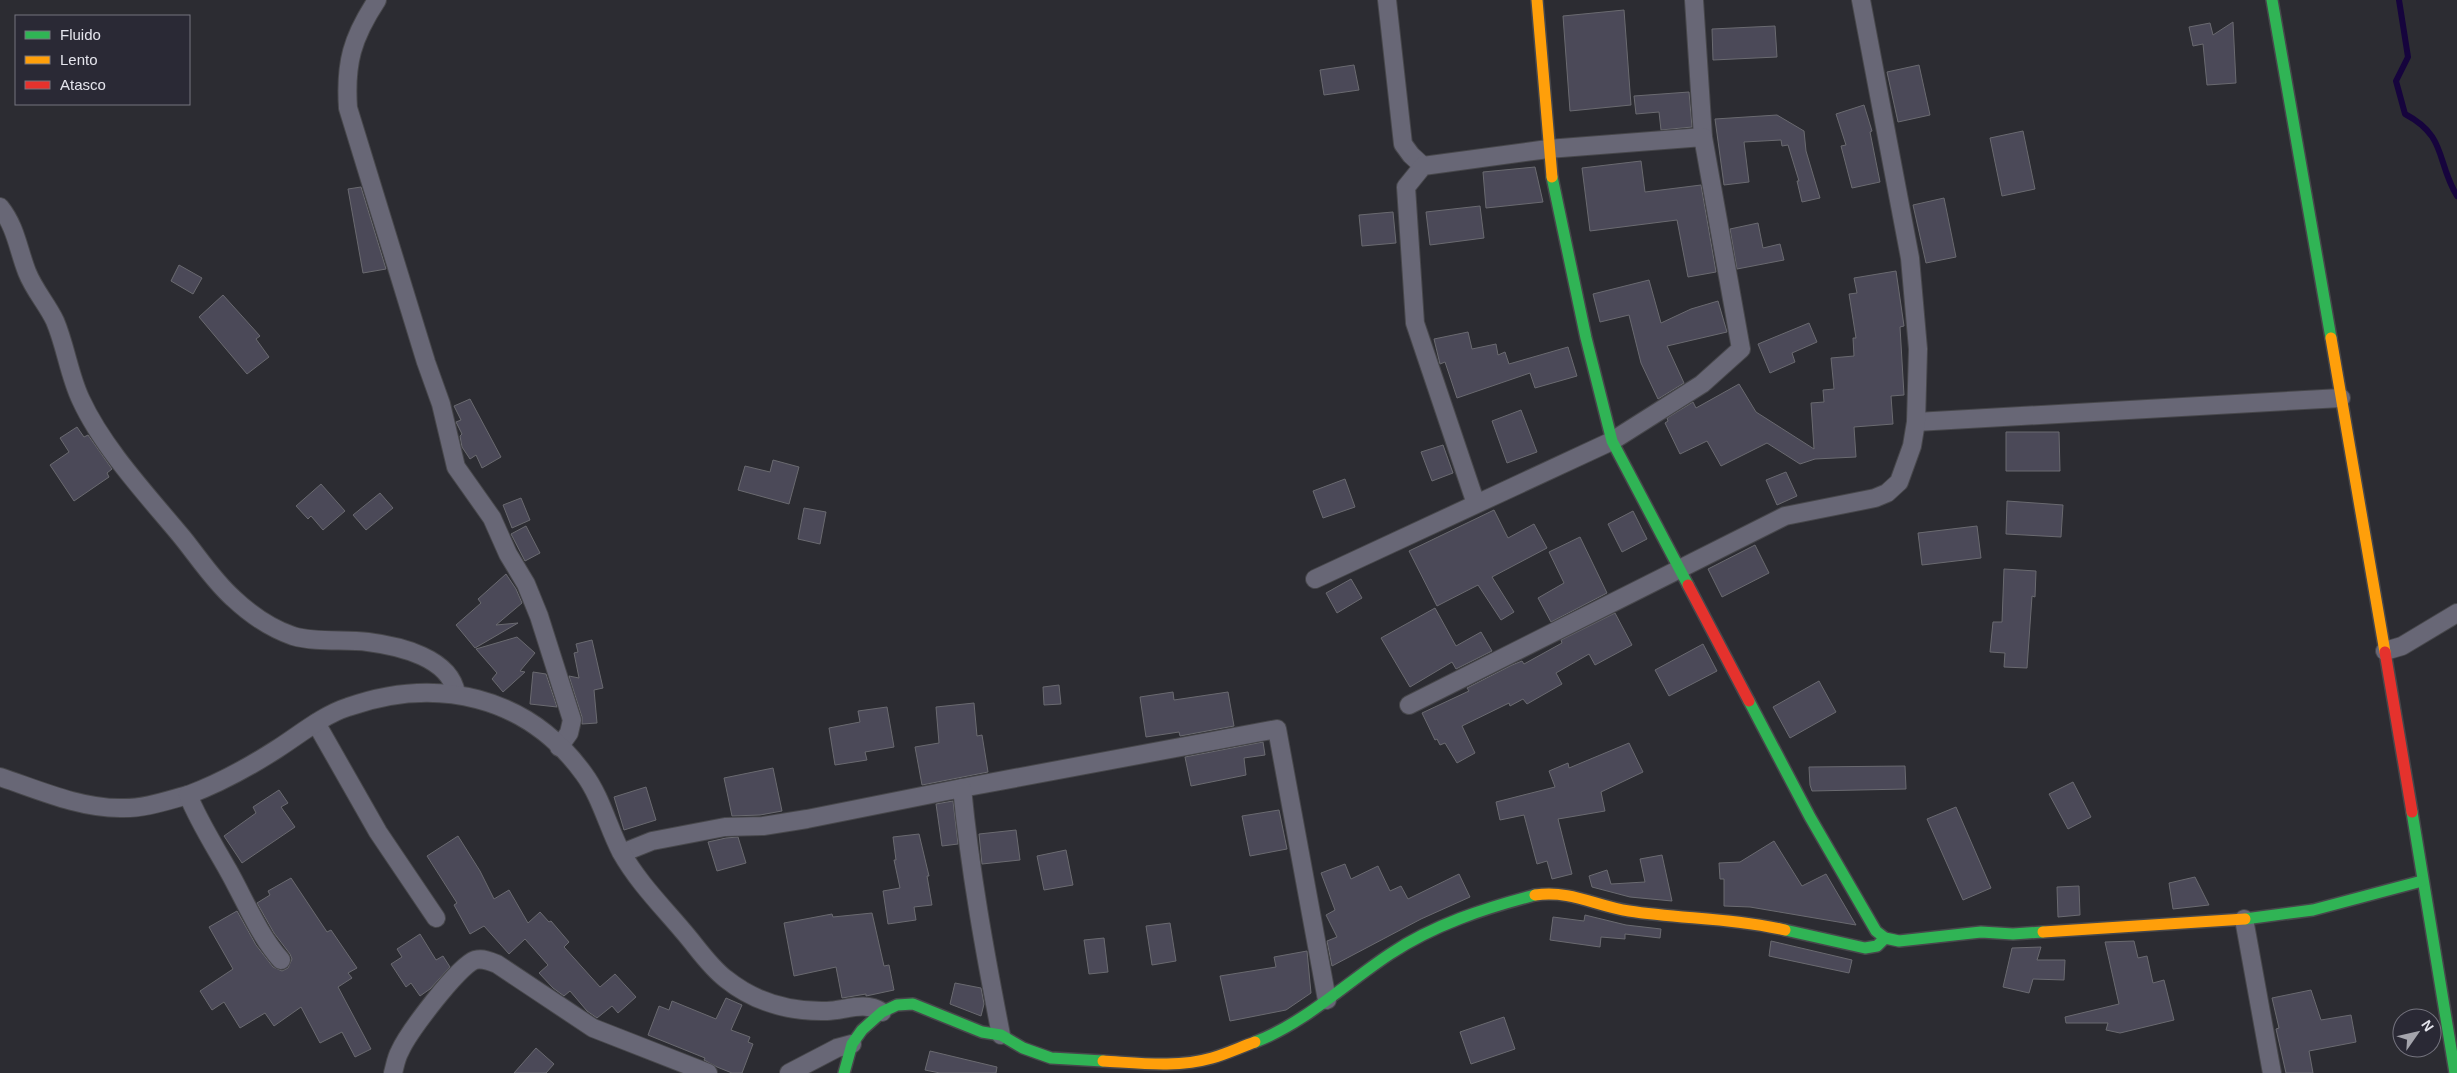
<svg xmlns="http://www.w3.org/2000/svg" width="2457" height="1073" viewBox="0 0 2457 1073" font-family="Arial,sans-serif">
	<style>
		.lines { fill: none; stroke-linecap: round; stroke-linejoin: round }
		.stream { stroke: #16043d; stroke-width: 6 }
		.building { fill: #4b4958; stroke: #6a6a70 }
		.street-casing { stroke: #47474b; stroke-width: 20 }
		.fast-casing { stroke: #47474b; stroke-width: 14 }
		.slow-casing { stroke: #47474b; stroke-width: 14 }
		.jam-casing { stroke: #47474b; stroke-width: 14 }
		.street { stroke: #686776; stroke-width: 18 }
		.fast { stroke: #30b455; stroke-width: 11 }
		.slow { stroke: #ff9f0a; stroke-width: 11 }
		.jam { stroke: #e5322d; stroke-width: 11 }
	</style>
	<rect width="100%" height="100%" fill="#2c2c32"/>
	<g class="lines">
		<path class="stream" d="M2399 0 2408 57 2396 81 2405 114C2447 136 2436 161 2457 196"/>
	</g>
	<g class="building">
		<path d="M1624 10 1631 105 1570 111 1563 16Z"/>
		<path d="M2233 22 2236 83 2207 85 2203 44 2193 46 2189 27 2210 23 2213 35Z"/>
		<path d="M1775 26 1777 57 1713 60 1712 29Z"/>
		<path d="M1354 65 1359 90 1324 95 1320 70Z"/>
		<path d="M1919 65 1930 115 1898 122 1887 72Z"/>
		<path d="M1689 92 1692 127 1661 130 1659 112 1636 114 1634 96Z"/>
		<path d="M1864 105 1872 131 1870 132 1880 182 1852 188 1841 146 1846 145 1836 114Z"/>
		<path d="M1777 115 1804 131 1806 151 1820 198 1802 202 1797 181H1799L1788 145 1782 146 1781 140 1744 142 1749 182 1724 185 1715 119Z"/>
		<path d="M2023 131 2035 189 2002 196 1990 138Z"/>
		<path d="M1641 161 1645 192 1701 185 1716 272 1688 277 1677 220 1590 231 1582 168Z"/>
		<path d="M1535 167 1543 202 1486 208 1483 172Z"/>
		<path d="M361 187 386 269 363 273 348 189Z"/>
		<path d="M1944 198 1956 257 1926 263 1913 205Z"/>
		<path d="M1480 206 1484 238 1430 245 1426 212Z"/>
		<path d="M1393 212 1396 243 1362 246 1359 215Z"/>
		<path d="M1758 223 1763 248 1780 244 1784 260 1737 269 1730 229Z"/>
		<path d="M179 265 202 278 193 294 171 281Z"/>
		<path d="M1896 271 1904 326 1900 327 1904 395 1891 396 1893 424 1854 427 1856 457 1815 459 1800 464 1767 443 1721 466 1707 441 1680 454 1665 423 1668 421 1667 418 1693 402 1696 408 1739 384 1756 412 1814 449 1811 403 1824 402 1823 390 1834 389 1831 358 1854 356 1853 338H1856L1849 294 1857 293 1854 278Z"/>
		<path d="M1649 280 1661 323 1691 309 1718 301 1727 332 1667 346 1684 383 1658 399 1641 363 1629 315 1600 322 1593 294Z"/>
		<path d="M223 295 260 336 256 339 269 357 247 374 199 317Z"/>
		<path d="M1809 323 1817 342 1792 353 1795 362 1770 373 1758 344Z"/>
		<path d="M1468 332 1472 349 1496 344 1498 355 1505 352 1509 364 1568 347 1577 376 1535 388 1530 373 1457 398 1445 362 1440 364 1434 339Z"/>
		<path d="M470 399 501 457 482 468 476 455 470 459 462 447 460 436 462 434 456 422 461 420 454 406Z"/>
		<path d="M1521 410 1537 452 1507 463 1492 421Z"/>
		<path d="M77 427 84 437 88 435 112 469 107 473 109 477 74 501 50 465 69 452 60 438Z"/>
		<path d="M2006 432H2059L2060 471H2006Z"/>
		<path d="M1443 445 1453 473 1432 481 1421 452Z"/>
		<path d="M773 460 799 467 789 504 738 490 745 466 770 472Z"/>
		<path d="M1786 472 1797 496 1777 505 1766 480Z"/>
		<path d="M1345 479 1355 507 1323 518 1313 491Z"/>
		<path d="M321 484 345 511 323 530 311 516 308 519 296 506Z"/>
		<path d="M380 493 393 508 366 530 353 515Z"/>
		<path d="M521 498 530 520 512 528 503 505Z"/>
		<path d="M2007 501 2063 505 2061 537 2006 534Z"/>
		<path d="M804 508 826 512 820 544 798 539Z"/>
		<path d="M1494 510 1508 538 1534 524 1547 548 1492 577 1514 612 1501 620 1478 585 1437 606 1409 551Z"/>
		<path d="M1633 511 1647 539 1622 552 1608 524Z"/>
		<path d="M526 526 540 553 525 561 511 534Z"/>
		<path d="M1977 526 1981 558 1922 565 1918 533Z"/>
		<path d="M1580 537 1607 593 1551 622 1538 598 1564 583 1549 552Z"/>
		<path d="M1755 545 1769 573 1722 597 1708 569Z"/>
		<path d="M2004 569 2036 571 2035 597 2032 596 2027 668 2004 667 2005 653 1990 652 1993 622H2002Z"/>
		<path d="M506 574 516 589 522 603 496 625 518 623 475 648 456 625 481 603 478 599Z"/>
		<path d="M1351 579 1362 598 1337 613 1326 593Z"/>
		<path d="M1435 608 1456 646 1481 632 1492 651 1456 669 1452 662 1410 687 1381 638Z"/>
		<path d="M1615 613 1632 645 1595 665 1589 654 1556 673 1562 684 1527 704 1523 699 1510 706 1509 703 1462 726 1475 753 1457 763 1445 743 1440 745 1437 739 1435 740 1422 713 1469 691 1467 688 1512 665 1522 661 1524 664 1562 643 1561 640Z"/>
		<path d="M517 637 535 653 520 671 525 672 503 692 492 679 497 673 476 649Z"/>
		<path d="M592 640 603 688 594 690 597 723 582 724V717L569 676 579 678 574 653 578 652 576 644Z"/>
		<path d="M1703 644 1717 671 1669 696 1655 670Z"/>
		<path d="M533 672 546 674 557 707 530 704Z"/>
		<path d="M1819 681 1836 712 1790 738 1773 707Z"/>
		<path d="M1059 685 1061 704 1044 705 1043 687Z"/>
		<path d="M1173 692 1174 700 1228 692 1234 726 1180 736 1179 732 1146 737 1140 697Z"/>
		<path d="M974 703 977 736 982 735 988 772 922 785 915 747 939 743 936 707Z"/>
		<path d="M887 707 894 747 865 752 867 760 835 765 829 728 860 722 858 711Z"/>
		<path d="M1263 742 1265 755 1244 758 1246 775 1191 786 1185 757Z"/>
		<path d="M1629 743 1643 772 1601 792 1605 811 1558 819 1572 874 1552 879 1547 861 1537 864 1524 815 1500 820 1496 802 1555 787 1549 771 1568 763 1569 768Z"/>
		<path d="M1905 766 1906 789 1812 791 1810 785 1809 767Z"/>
		<path d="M773 768 782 811 760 815 732 816 724 778Z"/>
		<path d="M2073 782 2091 817 2068 829 2049 794Z"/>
		<path d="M646 787 656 820 624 830 614 797Z"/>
		<path d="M279 790 288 803 281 807 295 827 242 863 224 836 256 813 253 807Z"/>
		<path d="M953 801 958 844 942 846 936 804Z"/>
		<path d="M1956 807 1991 888 1963 900 1927 819Z"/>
		<path d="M1279 810 1287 849 1250 856 1242 816Z"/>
		<path d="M1016 830 1020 860 982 864 979 834Z"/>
		<path d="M919 834 929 876H927L932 905 914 907 916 920 888 924 883 891 900 888 894 860H896L893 837Z"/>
		<path d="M458 836 480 871 494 899 509 890 528 923 540 912 549 922 551 921 569 942 564 947 600 987 615 974 636 997 618 1013 612 1006 597 1018 587 1011 570 991 564 996 553 988 539 973 548 965 525 939 509 954 484 926 470 934 454 905 457 903 427 856Z"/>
		<path d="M738 837 746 863 717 871 708 842 726 838Z"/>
		<path d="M1774 841 1802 886 1826 874 1856 925 1750 907 1724 906V879H1720L1719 863 1740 862Z"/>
		<path d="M1066 850 1073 885 1044 890 1037 856Z"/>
		<path d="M1662 855 1672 901 1630 897 1592 887 1589 876 1607 870 1611 884 1645 882 1640 859Z"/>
		<path d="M1345 864 1351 879 1378 866 1390 891 1401 886 1408 899 1459 874 1470 897 1421 919 1332 966 1327 941 1337 937 1326 915 1335 910 1321 873Z"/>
		<path d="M2195 877 2209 905 2173 909 2169 883Z"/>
		<path d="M291 878 327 932 331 930 357 968 348 973 352 978 338 987 371 1049 355 1057 342 1032 320 1043 301 1007 274 1026 265 1013 240 1028 224 1002 212 1010 200 991 233 969 209 927 237 911 256 945 273 967 282 971 288 968 292 959 290 954 274 933 257 903 270 895 268 891Z"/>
		<path d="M2079 886 2080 915 2058 917 2057 887Z"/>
		<path d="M872 913 884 966 889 965 894 990 866 996V994L842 998 836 967 794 976 784 923 832 914 833 917Z"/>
		<path d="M1585 915 1626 925 1661 929 1660 938 1625 934V939L1601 937 1600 947 1550 940 1553 917 1584 921Z"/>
		<path d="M1170 923 1176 961 1152 965 1146 926Z"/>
		<path d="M420 934 436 960 443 956 450 967 430 989 420 996 411 983 406 987 391 964 402 957 397 949Z"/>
		<path d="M1104 938 1108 972 1089 974 1084 940Z"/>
		<path d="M1771 941 1852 960 1849 973 1769 956Z"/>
		<path d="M2134 941 2138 958 2147 956 2153 983 2164 980 2174 1020 2120 1033 2106 1030 2108 1023H2066L2065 1017 2119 1004 2105 942Z"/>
		<path d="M2041 947 2037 960H2065L2064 980 2033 979 2029 993 2003 987 2012 948Z"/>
		<path d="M1307 951 1311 993 1286 1010 1230 1021 1220 976 1276 967 1274 957Z"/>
		<path d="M955 983 981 988 984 1004 981 1016 950 1004Z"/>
		<path d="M2311 990 2321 1020 2351 1015 2356 1042 2309 1051 2313 1073H2286L2276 1029 2279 1028 2272 998Z"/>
		<path d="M726 998 742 1005 731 1030 750 1037 748 1042 753 1044 742 1073H732L717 1067 704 1060 705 1058 648 1035 659 1006 669 1010 672 1001 716 1019Z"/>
		<path d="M1504 1017 1515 1049 1471 1064 1460 1032Z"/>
		<path d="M536 1048 554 1064 546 1073H514Z"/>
		<path d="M930 1051 997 1067 996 1073H940L925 1070Z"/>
	</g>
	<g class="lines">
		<defs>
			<g id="street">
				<path d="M377 0C352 38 345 63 348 108L426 362 441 404 456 467 492 518 508 554 526 584 539 616 572 720 569 733 559 747"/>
				<path d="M1387 0 1403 144 1411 155 1423 166"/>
				<path d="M1694 0 1703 137"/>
				<path d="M0 207C16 227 18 249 27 272 34 290 47 304 55 321 66 347 69 375 81 400 103 448 148 496 182 537 199 558 213 580 233 598 250 614 270 628 293 636 317 643 344 639 368 642 400 646 450 658 456 693"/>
				<path d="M1916 422 2341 398"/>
				<path d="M1315 579 1612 441 1702 384 1741 349 1703 137 1548 149 1423 166 1406 187 1415 323 1476 504"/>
				<path d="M2385 651 2402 646 2457 613"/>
				<path d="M1409 705 1785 516 1875 498 1887 493 1899 482 1912 446 1916 422 1918 349 1910 258 1861 0"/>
				<path d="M316 723 378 832 436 918"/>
				<path d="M0 777C39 790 79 808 120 808 143 809 166 801 188 795"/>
				<path d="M962 788 1277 729 1327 1000"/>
				<path d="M622 853 652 841 725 827 763 826 807 819 962 788C970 871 985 953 1001 1035"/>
				<path d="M2244 919 2272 1073"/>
				<path d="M281 960C258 934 245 900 228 870 214 845 199 822 188 795 220 783 249 767 277 749 299 735 323 715 348 707 436 676 527 695 584 774 601 797 608 827 621 852 638 882 661 905 683 931 697 947 709 966 726 979 756 1003 789 1012 827 1011 846 1010 865 1001 882 1012"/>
				<path d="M393 1073C395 1066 396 1058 400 1051 408 1033 458 966 475 960 483 958 490 961 497 964L593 1028 708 1073"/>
				<path d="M789 1073 837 1048 852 1044"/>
			</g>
			<g id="fast">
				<path d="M2272 0 2331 338"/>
				<path d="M1552 177 1586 338 1612 441 1688 585"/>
				<path d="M1749 701 1810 817 1876 931 1885 938 1899 941 1981 932 2013 934 2043 932"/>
				<path d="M2412 812 2455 1073"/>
				<path d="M2245 919 2313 910 2422 881"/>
				<path d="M1785 930 1865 948 1877 946 1885 938"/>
				<path d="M1255 1042C1305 1023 1346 983 1390 954 1433 925 1485 908 1535 895"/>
				<path d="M844 1073 852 1044 862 1030 882 1012 897 1005 913 1004 982 1032 1001 1035 1023 1048 1051 1058 1103 1061"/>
			</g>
			<g id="slow">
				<path d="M1537 0 1552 177"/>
				<path d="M2331 338 2385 652"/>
				<path d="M1535 895C1572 890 1595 906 1629 911 1681 919 1733 918 1785 930"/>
				<path d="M2043 932 2245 919"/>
				<path d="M1103 1061C1139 1063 1177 1068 1212 1058 1226 1054 1241 1047 1255 1042"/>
			</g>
			<g id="jam">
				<path d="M1688 585 1749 701"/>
				<path d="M2385 652 2412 812"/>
			</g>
		</defs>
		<use href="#street" class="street-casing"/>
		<use href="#fast" class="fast-casing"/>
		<use href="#slow" class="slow-casing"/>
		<use href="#jam" class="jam-casing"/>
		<use href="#street" class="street"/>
		<use href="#fast" class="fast"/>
		<use href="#slow" class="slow"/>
		<use href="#jam" class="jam"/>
	</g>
	<rect x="15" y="15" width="175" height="90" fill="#2a2935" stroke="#75747f"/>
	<rect x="25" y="31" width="25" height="8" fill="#30b455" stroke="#75747f"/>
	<text x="60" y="40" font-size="15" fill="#e5e5ed">Fluido</text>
	<rect x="25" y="56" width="25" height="8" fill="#ff9f0a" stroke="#75747f"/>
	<text x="60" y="65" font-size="15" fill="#e5e5ed">Lento</text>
	<rect x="25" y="81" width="25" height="8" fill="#e5322d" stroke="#75747f"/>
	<text x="60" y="90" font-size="15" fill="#e5e5ed">Atasco</text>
	<g transform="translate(2417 1033) rotate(56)"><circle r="24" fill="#2a2935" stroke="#75747f"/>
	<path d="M0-4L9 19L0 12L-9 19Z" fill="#a4a4ac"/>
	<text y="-8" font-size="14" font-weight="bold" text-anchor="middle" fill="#e5e5ed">N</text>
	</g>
</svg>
